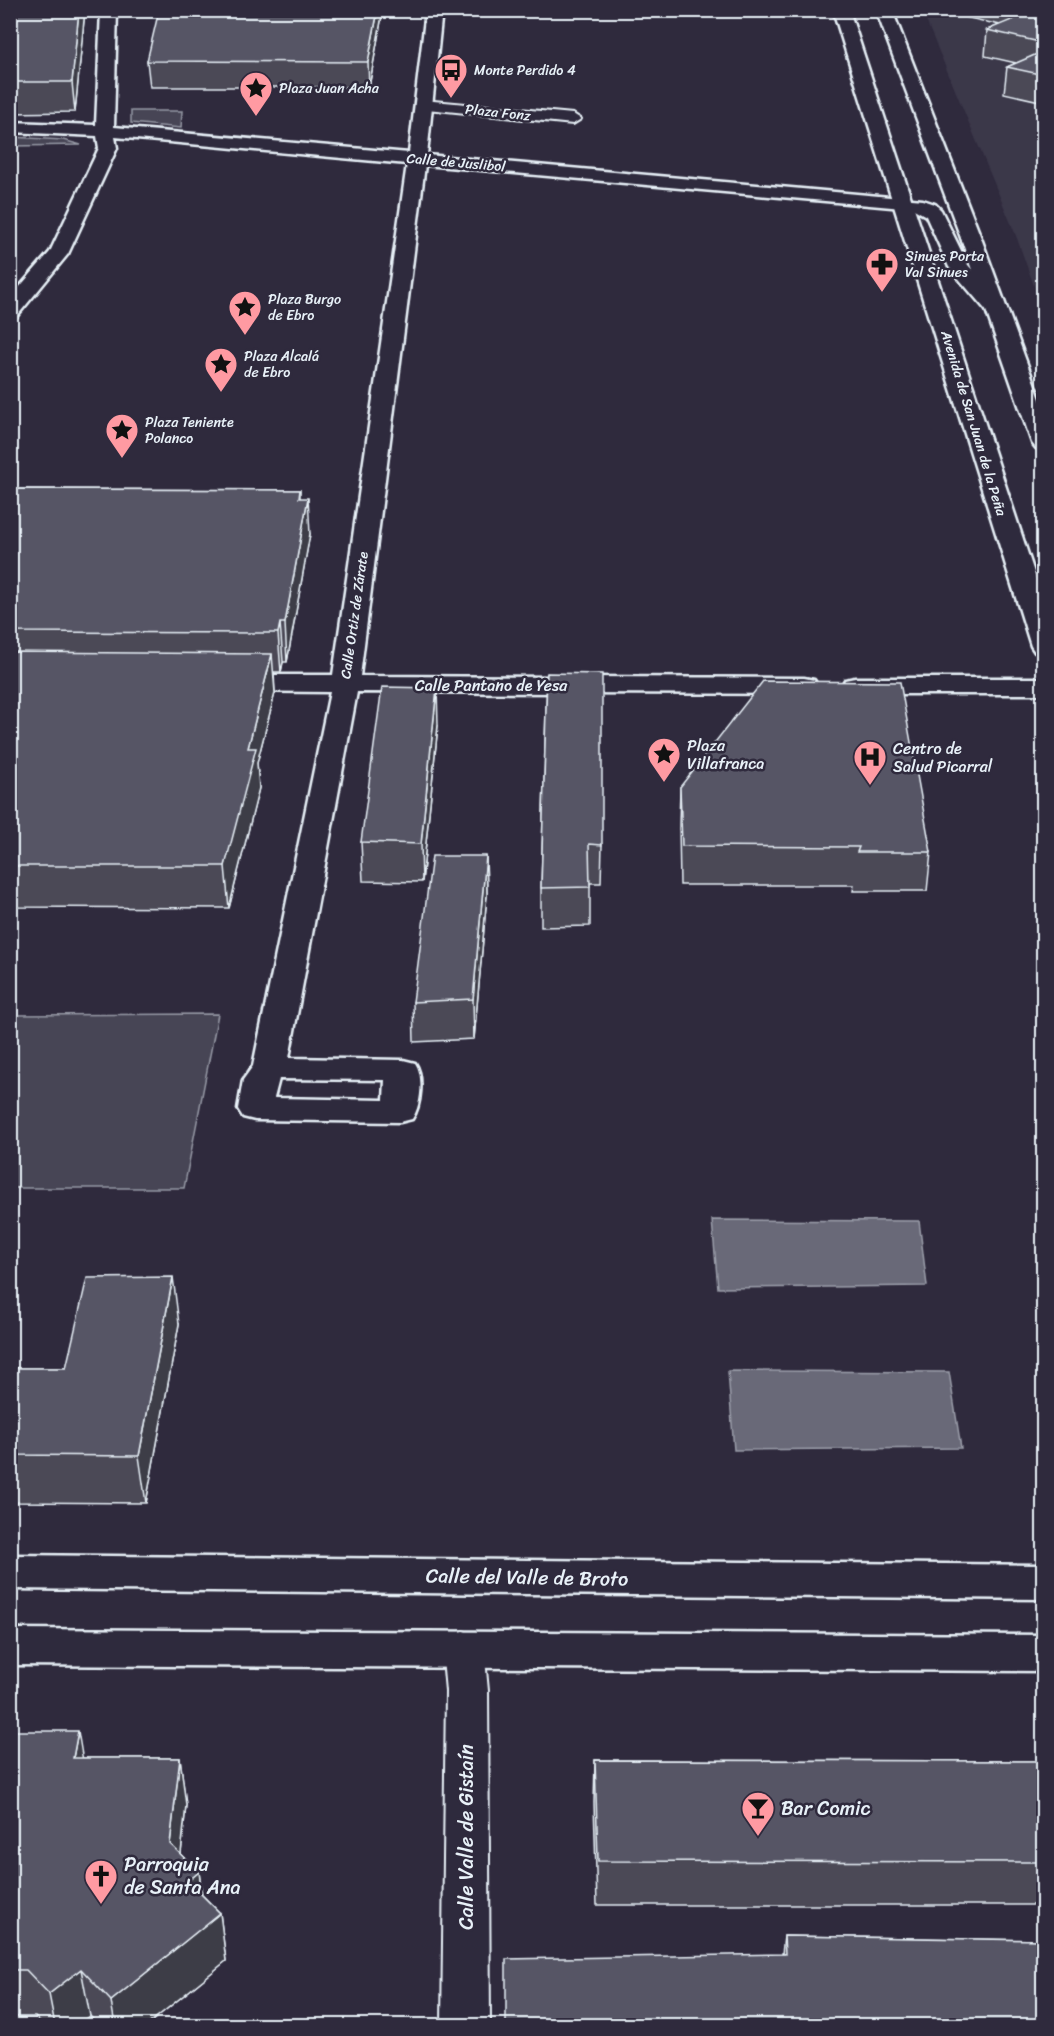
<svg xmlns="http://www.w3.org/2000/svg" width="1054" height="2036" viewBox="0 0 1054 2036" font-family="Sriracha,sans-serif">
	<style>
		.built { fill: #3b3749 }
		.green { fill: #464455; stroke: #979aa6; stroke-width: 1.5 }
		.water { fill: #696978; stroke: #9c9fab; stroke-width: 1.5 }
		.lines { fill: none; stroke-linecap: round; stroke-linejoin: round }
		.pedestrian-casing { stroke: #e8f1f8; stroke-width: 4 }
		.minor-casing { stroke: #e8f1f8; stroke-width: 5 }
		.secondary-casing { stroke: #e8f1f8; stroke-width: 5 }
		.primary-casing { stroke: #e8f1f8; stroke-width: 5 }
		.pedestrian { fill: #2f2a3d; fill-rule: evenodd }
		.minor { fill: #2f2a3d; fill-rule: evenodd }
		.secondary { fill: #2f2a3d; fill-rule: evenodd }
		.primary { fill: #2f2a3d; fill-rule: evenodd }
		.wall { fill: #4b4957; stroke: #e8f1f8; stroke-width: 1.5 }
		.shaded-wall { fill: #3d3c47; stroke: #e8f1f8; stroke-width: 1.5 }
		.building { fill: #575565; stroke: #e8f1f8; stroke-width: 1.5 }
		.labels { text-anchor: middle; stroke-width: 5; stroke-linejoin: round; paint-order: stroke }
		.far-poi-label { font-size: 14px; fill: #e8f1f8; stroke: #2f2a3d; text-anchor: start }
		.far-street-label { font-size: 14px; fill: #e8f1f8; stroke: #2f2a3d }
		.street-label { font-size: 16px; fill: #e8f1f8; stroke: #2f2a3d }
		.poi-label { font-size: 16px; fill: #e8f1f8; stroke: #2f2a3d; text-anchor: start }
		.near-street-label { font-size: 20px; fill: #e8f1f8; stroke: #2f2a3d }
		.near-poi-label { font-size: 20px; fill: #e8f1f8; stroke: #2f2a3d; text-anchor: start }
	</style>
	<rect width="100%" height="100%" fill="#2f2a3d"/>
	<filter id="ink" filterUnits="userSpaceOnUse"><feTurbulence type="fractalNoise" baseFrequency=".0167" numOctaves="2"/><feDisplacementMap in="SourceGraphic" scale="12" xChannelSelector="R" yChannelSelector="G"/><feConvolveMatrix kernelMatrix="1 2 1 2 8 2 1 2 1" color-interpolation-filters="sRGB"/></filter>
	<g filter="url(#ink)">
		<path class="built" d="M922 11H1043V311L1015 233Z"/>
		<g class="green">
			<path d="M131 111H182L181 128 131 123Z"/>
			<path d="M11 137 63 140 81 145 11 146Z"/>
			<path d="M218 1014 184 1188H11V1015Z"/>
		</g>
		<g class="water">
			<path d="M712 1220 919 1221 927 1286 718 1288Z"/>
			<path d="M728 1371 949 1372 961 1448 734 1450Z"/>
		</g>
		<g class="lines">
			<defs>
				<g id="pedestrian">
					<path d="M423 100 573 114 581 119 573 124 417 108 415 105Z"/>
					<path d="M463 1631 478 1636 484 1648 488 1691 490 2026H442L446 1691 442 1648 448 1636Z"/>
				</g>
				<g id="minor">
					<path d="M101 10H117L114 127 409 153 426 10H442L427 155 923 200 935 204 941 210 968 265 1007 311 1004 315H990L949 267 926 216 914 209 425 165 360 676 804 678 814 680 818 686 814 692 804 694 357 692 289 1058 403 1060 415 1063C424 1076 421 1106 412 1119L400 1122 255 1120 243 1117 238 1109 243 1080 253 1066 330 692 228 691 218 689 214 683 218 677 228 675H333L407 164 115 137 117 148 68 254 17 316 10 318V298L50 252 99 148 97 136 10 132V122L96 125ZM279 1079 385 1080 384 1100 274 1098Z"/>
					<path d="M855 678H1044V694H855L845 692 841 686 845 680Z"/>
				</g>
				<g id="secondary">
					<path d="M833 10H849L1044 603V654L1035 652 1031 646Z"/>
					<path d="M876 10H892L981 238 1044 410V450L1036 448 1032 443 961 238Z"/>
				</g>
				<g id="primary">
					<path d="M10 1555 1044 1565V1599L10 1589Z"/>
					<path d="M10 1629 1044 1635V1671L10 1665Z"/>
				</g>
			</defs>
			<use href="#pedestrian" class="pedestrian-casing"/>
			<use href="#minor" class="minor-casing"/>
			<use href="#secondary" class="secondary-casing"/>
			<use href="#primary" class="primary-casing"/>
			<use href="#pedestrian" class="pedestrian"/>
			<use href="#minor" class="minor"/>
			<use href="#secondary" class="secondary"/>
			<use href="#primary" class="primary"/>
		</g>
		<g class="wall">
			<path d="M10 10H85L75 112 10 113Z"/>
			<path d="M383 10 369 87H150L147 61Z"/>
			<path d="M961 10H1044V102L1004 93 1007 67 1016 63 985 56 987 30 1000 25 960 16Z"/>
			<path d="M10 489 300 490V498L310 534 287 662H283L281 672H274L275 693 257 763 259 788 229 908 10 907Z"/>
			<path d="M547 673 602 845 601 883H590V926L541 927V888Z"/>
			<path d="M438 725 422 882 363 881 361 842Z"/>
			<path d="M680 787 931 852 927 891H853L854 885H680L679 825Z"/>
			<path d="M486 856 487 895 474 1039 414 1042 413 1002Z"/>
			<path d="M179 1324 146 1503 10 1502V1368H66Z"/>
			<path d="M10 1731 82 1758H180L186 1805 181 1854 199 1872 202 1895 220 1913 226 1961 147 2025H98L90 2016 78 2025H44L35 2017H10Z"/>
			<path d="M595 1760 1044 1761V1905H597L594 1803Z"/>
			<path d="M784 1936 1044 1940 782 1954Z"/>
		</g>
		<g class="shaded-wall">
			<path d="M79 10H85L75 112 72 82Z"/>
			<path d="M378 10H383L369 87 368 62Z"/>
			<path d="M308 498 310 534 287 662 285 623Z"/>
			<path d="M280 623 283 662 281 672 278 633Z"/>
			<path d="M272 654 275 693 257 763 259 788 229 908 225 866 248 748Z"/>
			<path d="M437 688 438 725 422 882 421 844Z"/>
			<path d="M486 856 487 895 474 1039 473 999Z"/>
			<path d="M173 1277 179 1324 146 1503 139 1456Z"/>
			<path d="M78 1731 86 1779 73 1758Z"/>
			<path d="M180 1758 186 1805 177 1892 170 1844Z"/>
			<path d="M199 1872 205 1919 188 1881Z"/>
			<path d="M220 1913 226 1961 147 2025H115L111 2001Z"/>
			<path d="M81 1969 90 2016 78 2025H55L49 1994Z"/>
		</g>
		<g class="building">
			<path d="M10 10H79L72 82H10Z"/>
			<path d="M159 10H378L368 62 147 61Z"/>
			<path d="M1036 10H1044V43L987 30Z"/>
			<path d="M1044 51V75L1007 67Z"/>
			<path d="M10 489 300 490 299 498H308L285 623H280L278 633 10 632Z"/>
			<path d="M10 652 272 654 248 748H256L225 866H10Z"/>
			<path d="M547 673 602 674V845L589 844 590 887 541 888Z"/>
			<path d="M763 681 900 682 931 852H857L859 847 682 846 680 787Z"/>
			<path d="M382 687 437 688 421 844 361 842Z"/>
			<path d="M432 856H486L473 999 413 1002Z"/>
			<path d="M173 1277 139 1456 10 1455V1368H66L87 1278Z"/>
			<path d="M10 1731H78L73 1758H180L170 1844 199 1872 188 1881 220 1913 111 2001 81 1969 49 1994 26 1970H10Z"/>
			<path d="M595 1760 1044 1761V1862L598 1861Z"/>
			<path d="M784 1936 1044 1940V2025H506V1959L785 1954Z"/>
		</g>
	</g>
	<defs>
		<symbol id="bus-pin" viewBox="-11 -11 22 30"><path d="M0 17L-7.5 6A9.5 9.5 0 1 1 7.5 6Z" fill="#ff9aa2" stroke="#2f2a3d"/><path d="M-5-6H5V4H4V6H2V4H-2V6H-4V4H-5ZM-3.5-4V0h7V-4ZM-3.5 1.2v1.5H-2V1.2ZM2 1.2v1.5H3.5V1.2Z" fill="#111"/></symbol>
		<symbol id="sight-pin" viewBox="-11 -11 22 30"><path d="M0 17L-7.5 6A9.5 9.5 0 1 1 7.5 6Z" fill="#ff9aa2" stroke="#2f2a3d"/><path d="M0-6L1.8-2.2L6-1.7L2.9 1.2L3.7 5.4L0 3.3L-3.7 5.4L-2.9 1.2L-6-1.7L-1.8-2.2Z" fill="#111"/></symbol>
		<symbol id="pharmacy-pin" viewBox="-11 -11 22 30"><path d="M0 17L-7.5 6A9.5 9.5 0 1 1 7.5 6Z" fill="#ff9aa2" stroke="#2f2a3d"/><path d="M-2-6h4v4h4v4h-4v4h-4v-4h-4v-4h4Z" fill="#111"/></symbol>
		<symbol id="hospital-pin" viewBox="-11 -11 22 30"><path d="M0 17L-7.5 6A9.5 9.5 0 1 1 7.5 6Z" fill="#ff9aa2" stroke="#2f2a3d"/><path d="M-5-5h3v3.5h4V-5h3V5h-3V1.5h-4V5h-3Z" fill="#111"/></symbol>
		<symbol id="bar-pin" viewBox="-11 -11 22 30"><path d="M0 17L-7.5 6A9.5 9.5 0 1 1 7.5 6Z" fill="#ff9aa2" stroke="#2f2a3d"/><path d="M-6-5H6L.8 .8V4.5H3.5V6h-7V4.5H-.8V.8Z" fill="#111"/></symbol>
		<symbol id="church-pin" viewBox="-11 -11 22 30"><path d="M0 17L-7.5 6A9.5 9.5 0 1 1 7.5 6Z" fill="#ff9aa2" stroke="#2f2a3d"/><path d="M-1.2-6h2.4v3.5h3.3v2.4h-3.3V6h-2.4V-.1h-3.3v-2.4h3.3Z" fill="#111"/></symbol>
	</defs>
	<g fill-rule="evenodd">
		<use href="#bus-pin" x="432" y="51" width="38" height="52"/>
		<use href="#sight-pin" x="237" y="69" width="38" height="52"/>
		<use href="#pharmacy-pin" x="863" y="245" width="38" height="52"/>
		<use href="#sight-pin" x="226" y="288" width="38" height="52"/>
		<use href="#sight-pin" x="202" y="345" width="38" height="52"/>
		<use href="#sight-pin" x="103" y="411" width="38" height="52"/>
		<use href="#sight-pin" x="645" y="735" width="38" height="52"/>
		<use href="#hospital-pin" x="851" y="738" width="38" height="52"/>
		<use href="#bar-pin" x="739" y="1789" width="38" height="52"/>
		<use href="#church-pin" x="82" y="1857" width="38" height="52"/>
	</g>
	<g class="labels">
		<g class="far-poi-label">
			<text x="474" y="75">Monte Perdido 4</text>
			<text x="279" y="93">Plaza Juan Acha</text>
			<text x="905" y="261">Sinues Porta<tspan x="905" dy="16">Val Sinues</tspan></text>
			<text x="268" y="304">Plaza Burgo<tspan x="268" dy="16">de Ebro</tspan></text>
			<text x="244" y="361">Plaza Alcalá<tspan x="244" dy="16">de Ebro</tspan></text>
			<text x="145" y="427">Plaza Teniente<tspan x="145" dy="16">Polanco</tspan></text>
		</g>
		<g class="far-street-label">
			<text transform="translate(498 112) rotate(6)" y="5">Plaza Fonz</text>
			<text transform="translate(456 162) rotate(5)" y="5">Calle de Juslibol</text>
			<text transform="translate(974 423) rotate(73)" y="5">Avenida de San Juan de la Peña</text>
			<text transform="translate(354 615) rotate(-82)" y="5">Calle Ortiz de Zárate</text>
		</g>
		<g class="street-label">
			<text x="491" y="691">Calle Pantano de Yesa</text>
		</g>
		<g class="poi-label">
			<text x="687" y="751">Plaza<tspan x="687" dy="18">Villafranca</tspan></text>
			<text x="893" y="754">Centro de<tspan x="893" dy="18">Salud Picarral</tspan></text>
		</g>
		<g class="near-street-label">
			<text transform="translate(527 1577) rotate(1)" y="7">Calle del Valle de Broto</text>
			<text transform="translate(466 1837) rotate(-90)" y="7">Calle Valle de Gistaín</text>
		</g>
		<g class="near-poi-label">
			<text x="781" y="1815">Bar Comic</text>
			<text x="124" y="1871">Parroquia<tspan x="124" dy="23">de Santa Ana</tspan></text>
		</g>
	</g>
	<rect width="1054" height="2036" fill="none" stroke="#2f2a3d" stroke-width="36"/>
	<rect x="18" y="18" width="1018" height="2000" fill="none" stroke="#e8f1f8" stroke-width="2" filter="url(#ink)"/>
</svg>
